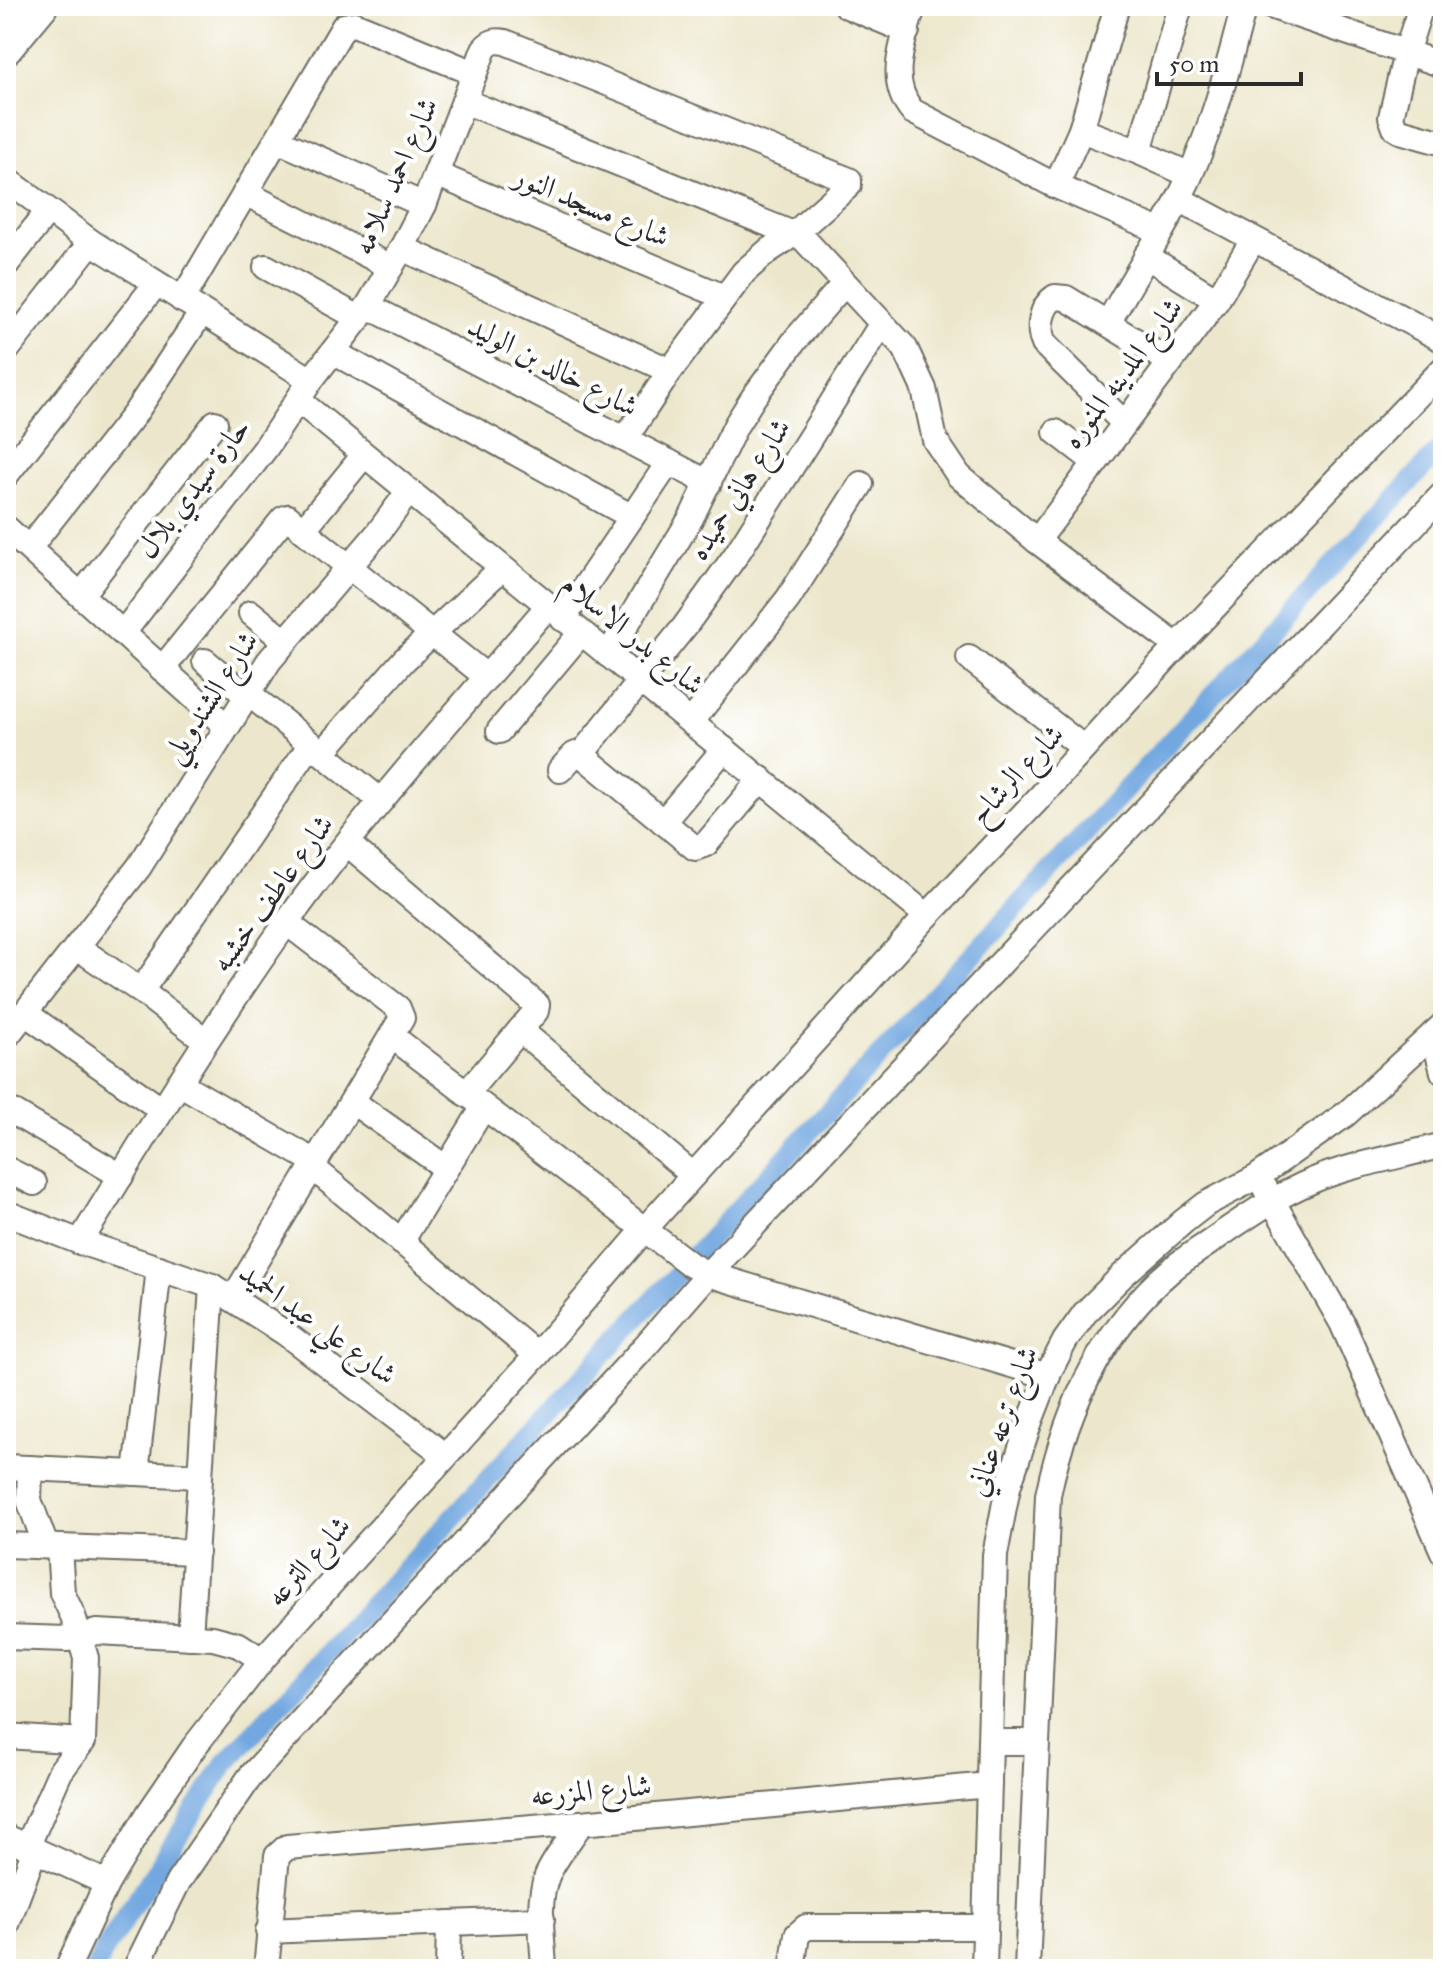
<svg xmlns="http://www.w3.org/2000/svg" width="1449" height="1975" viewBox="0 0 1449 1975" font-family="'IM FELL Great Primer',Amiri,serif">
	<style>
		.lines { fill: none; stroke-linecap: round; stroke-linejoin: round }
		.canal { stroke: #72a7e0; stroke-width: 20 }
		.street-casing { stroke: #6f6d63; stroke-width: 28 }
		.secondary-casing { stroke: #6f6d63; stroke-width: 36 }
		.street { stroke: #fff; stroke-width: 24 }
		.secondary { stroke: #fff; stroke-width: 32 }
		.labels { text-anchor: middle; stroke-width: 8; stroke-linejoin: round; paint-order: stroke }
		.street-label { font-size: 30px; fill: #2b2b2b; stroke: #fff }
	</style>
	<rect width="100%" height="100%" fill="#fff"/>
	<filter id="ink" filterUnits="userSpaceOnUse"><feTurbulence type="fractalNoise" baseFrequency=".0125" numOctaves="2"/><feDisplacementMap in="SourceGraphic" scale="16" xChannelSelector="R" yChannelSelector="G"/><feConvolveMatrix kernelMatrix="1 2 1 2 8 2 1 2 1" color-interpolation-filters="sRGB"/></filter>
	<filter id="wash" filterUnits="userSpaceOnUse"><feTurbulence type="fractalNoise" baseFrequency=".006" numOctaves="4" result="noise"/><feDisplacementMap in="SourceGraphic" scale="32" xChannelSelector="R" yChannelSelector="G"/><feGaussianBlur stdDeviation="1.8" result="paint"/><feColorMatrix in="noise" values="0 0 0 0 0 0 0 0 0 0 0 0 0 0 0 0 0 1.4 0 .05"/><feComposite in="paint" operator="in"/></filter>
	<g filter="url(#wash)">
		<rect width="100%" height="100%" fill="#ece7cc"/>
		<g class="lines">
			<path class="canal" d="M96 1969 102 1954 224 1765 1443 446"/>
		</g>
	</g>
	<g filter="url(#ink)">
		<g class="lines">
			<defs>
				<g id="street">
					<path d="M847 6 907 31"/>
					<path d="M913 6C904 41 886 80 912 111L1056 186 1160 231"/>
					<path d="M1180 6 1139 152 1190 175"/>
					<path d="M1270 6 1443 65"/>
					<path d="M1421 6 1406 53 1391 117 1395 128 1400 131 1443 143"/>
					<path d="M464 101 803 238 905 348 924 389 935 440 959 476 1037 541 1177 646"/>
					<path d="M1081 130 1139 152"/>
					<path d="M277 140 424 205"/>
					<path d="M436 174 724 297"/>
					<path d="M6 179 91 242 311 380"/>
					<path d="M1056 186 1081 130 1117 6"/>
					<path d="M245 193 391 267"/>
					<path d="M1179 199 1443 340"/>
					<path d="M402 248 670 371"/>
					<path d="M1146 256 1217 300"/>
					<path d="M6 265 48 211"/>
					<path d="M266 267 359 318"/>
					<path d="M182 300 344 26 354 24 474 73"/>
					<path d="M368 306 709 483"/>
					<path d="M1108 323C1131 282 1157 241 1179 199 1210 138 1227 72 1244 6"/>
					<path d="M6 351 91 242"/>
					<path d="M333 352 632 517"/>
					<path d="M298 400 927 916"/>
					<path d="M1124 423 1044 344C1037 329 1041 306 1055 297L1066 298 1170 362"/>
					<path d="M1056 432 1095 462"/>
					<path d="M6 475 156 284"/>
					<path d="M6 528 226 726"/>
					<path d="M303 530 487 677"/>
					<path d="M1037 541 1217 300 1253 240"/>
					<path d="M29 548 134 415 202 312"/>
					<path d="M81 595 215 423"/>
					<path d="M251 613 285 641"/>
					<path d="M563 619 669 462"/>
					<path d="M123 633 265 449 311 380 368 306 402 248 424 205 484 49C490 42 495 40 505 42L849 180V185L794 234 768 251 744 272 670 371 625 439"/>
					<path d="M608 655 691 518 736 425 753 398 796 339 844 284"/>
					<path d="M969 658 1084 748"/>
					<path d="M205 661 246 695"/>
					<path d="M162 669 283 519 288 517 303 530 364 455"/>
					<path d="M248 693 381 801"/>
					<path d="M691 722 788 599 861 484"/>
					<path d="M499 731 581 633"/>
					<path d="M322 753 404 660 502 568"/>
					<path d="M560 770 574 755 584 751"/>
					<path d="M761 779 706 844 695 848 588 760 584 751 685 626 736 555 881 325"/>
					<path d="M663 822 724 749"/>
					<path d="M348 844 537 1005 536 1011 466 1094"/>
					<path d="M77 947 141 991 205 1040"/>
					<path d="M141 991 311 744"/>
					<path d="M25 1013 162 1110"/>
					<path d="M520 1030 693 1175"/>
					<path d="M1433 1034 1443 1072"/>
					<path d="M6 1037 139 867 269 661 378 533 409 491"/>
					<path d="M393 1037 691 1265 708 1274 1048 1376"/>
					<path d="M179 1083 315 1162"/>
					<path d="M353 1102 446 1168"/>
					<path d="M6 1108 121 1176"/>
					<path d="M312 1167 537 1355"/>
					<path d="M6 1169 34 1183"/>
					<path d="M1265 1188 1342 1323 1443 1552"/>
					<path d="M6 1213 80 1242 212 1286 285 1333 446 1456"/>
					<path d="M80 1242C146 1135 212 1028 285 925 365 813 458 711 548 606"/>
					<path d="M401 1242 477 1118"/>
					<path d="M233 1299 402 1018 398 1008 287 923"/>
					<path d="M6 1467 200 1476"/>
					<path d="M30 1468 29 1500 46 1546"/>
					<path d="M136 1473 159 1268"/>
					<path d="M6 1545 196 1552"/>
					<path d="M6 1637 67 1639 97 1632 213 1638 239 1645 262 1660"/>
					<path d="M190 1637 212 1286"/>
					<path d="M6 1736 83 1741"/>
					<path d="M990 1742H1036"/>
					<path d="M6 1837 107 1883"/>
					<path d="M28 1845 60 1772 83 1741 86 1658 73 1616 62 1593 59 1547"/>
					<path d="M6 1927 35 1849"/>
					<path d="M268 1931 542 1919"/>
					<path d="M67 1969 107 1883 149 1813 194 1747 262 1660 537 1355 644 1230 927 916 1039 798 1177 646 1443 369"/>
					<path d="M135 1969 178 1882 250 1777 641 1351 708 1274 1443 494"/>
					<path d="M266 1969 277 1856 287 1847 581 1823 989 1785"/>
					<path d="M448 1969 449 1923"/>
					<path d="M544 1969C543 1940 536 1904 547 1876 555 1858 570 1840 581 1823"/>
					<path d="M792 1969 797 1935 806 1927H985"/>
					<path d="M984 1969 995 1555 1008 1487 1029 1424 1050 1370 1065 1341 1085 1313 1123 1275 1184 1221 1206 1204 1257 1177 1346 1114 1443 1025"/>
					<path d="M1027 1969 1048 1495C1066 1408 1102 1329 1171 1270 1186 1257 1204 1247 1220 1235 1251 1214 1280 1194 1314 1180 1352 1164 1403 1156 1443 1145"/>
				</g>
				<path id="secondary" d="M6 48 41 6"/>
			</defs>
			<use href="#street" class="street-casing"/>
			<use href="#secondary" class="secondary-casing"/>
			<use href="#street" class="street"/>
			<use href="#secondary" class="secondary"/>
		</g>
	</g>
	<g class="labels">
		<g class="street-label">
			<text transform="translate(395 176) rotate(-66)" y="10">شارع احمد سلامه</text>
			<text transform="translate(592 206) rotate(23)" y="10">شارع مسجد النور</text>
			<text transform="translate(553 366) rotate(27)" y="10">شارع خالد بن الوليد</text>
			<text transform="translate(1122 373) rotate(-53)" y="10">شارع المدينه المنوره</text>
			<text transform="translate(193 488) rotate(-53)" y="10">حارة سيدي بلال</text>
			<text transform="translate(739 489) rotate(-57)" y="10">شارع هاني حميده</text>
			<text transform="translate(633 634) rotate(39)" y="10">شارع بدر الاسلام</text>
			<text transform="translate(210 697) rotate(-57)" y="10">شارع الشندويلي</text>
			<text transform="translate(1016 774) rotate(-47)" y="10">شارع الرشاح</text>
			<text transform="translate(272 893) rotate(-54)" y="10">شارع عاطف خشبه</text>
			<text transform="translate(318 1323) rotate(36)" y="10">شارع علي عبد الحميد</text>
			<text transform="translate(1002 1421) rotate(-70)" y="10">شارع ترعه عناني</text>
			<text transform="translate(308 1561) rotate(-48)" y="10">شارع الترعه</text>
			<text transform="translate(591 1790) rotate(-5)" y="10">شارع المزرعه</text>
		</g>
	</g>
	<rect width="1449" height="1975" fill="none" stroke="#fff" stroke-width="32"/>
	<path d="M1157 72v12h144v-12" fill="none" stroke="#2b2b2b" stroke-width="4"/>
	<text x="1169" y="72" font-size="24" fill="#2b2b2b" stroke="#ffffff" stroke-width="6" paint-order="stroke">50 m</text>
</svg>
